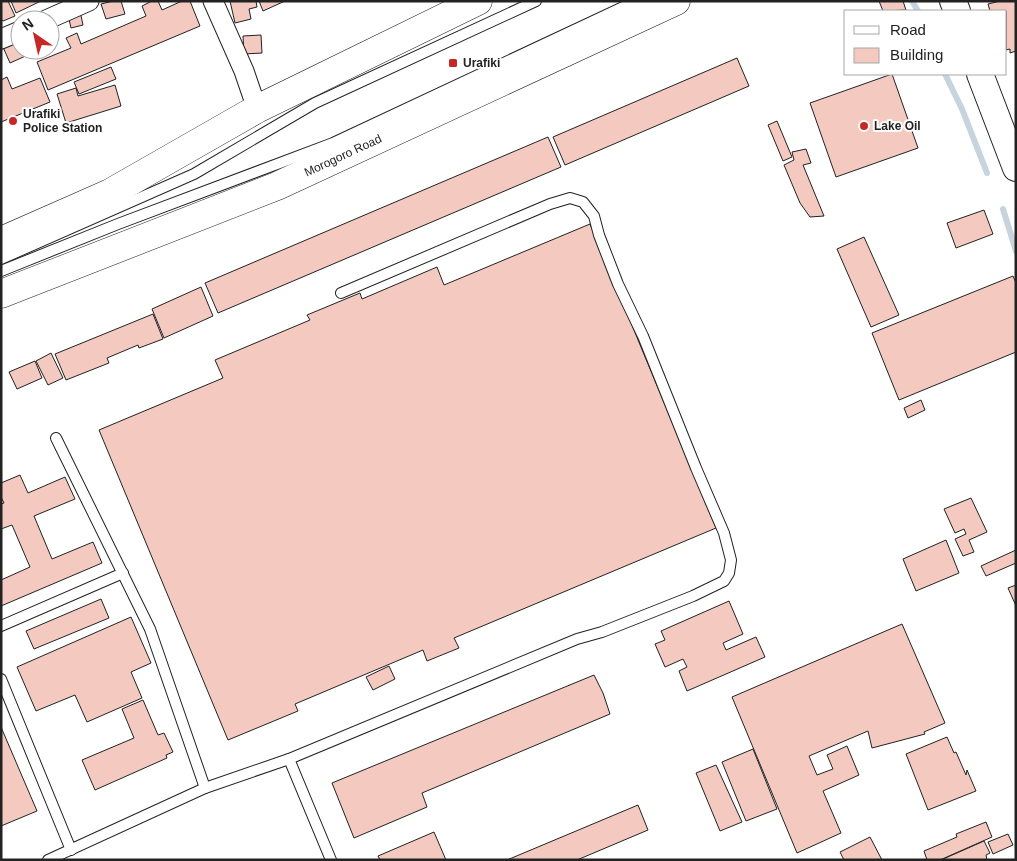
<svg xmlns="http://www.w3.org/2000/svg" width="1017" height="861" viewBox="0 0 1017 861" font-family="Helvetica,sans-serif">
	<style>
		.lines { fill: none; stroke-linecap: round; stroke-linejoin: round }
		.stream { stroke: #c7d3dd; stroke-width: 6 }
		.building { fill: #f3c9c0; stroke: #222 }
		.lane-casing { stroke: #222; stroke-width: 12 }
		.street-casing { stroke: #222; stroke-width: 21 }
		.secondary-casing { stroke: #222; stroke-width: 28 }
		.highway-casing { stroke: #222; stroke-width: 29 }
		.lane { stroke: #fff; stroke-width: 10 }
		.street { stroke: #fff; stroke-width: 19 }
		.secondary { stroke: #fff; stroke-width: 26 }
		.highway { stroke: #fff; stroke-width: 28 }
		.poi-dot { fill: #c62828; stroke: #fff; stroke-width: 2 }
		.labels { text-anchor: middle; stroke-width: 4; stroke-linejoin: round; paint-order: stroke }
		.poi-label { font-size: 12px; font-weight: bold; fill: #222; stroke: #fff; text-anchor: start }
		.street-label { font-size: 12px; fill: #222; stroke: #fff }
	</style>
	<rect width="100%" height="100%" fill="#fff"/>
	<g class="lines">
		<g class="stream">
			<path d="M912 1 918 11"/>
			<path d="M945 74 962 109 987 173"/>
			<path d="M1003 209 1016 251"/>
		</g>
	</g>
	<g class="building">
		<path d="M1 1H8L15 16 3 21 1 19Z"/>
		<path d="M11 1H41L16 13Z"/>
		<path d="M113 1H121L125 14 106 19 101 4Z"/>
		<path d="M152 1H158L162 10 182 1H190L200 26 48 90 37 62 71 48 66 38 77 33 81 44 146 16 142 6Z"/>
		<path d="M230 1H256L257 7 249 9 251 19 235 23Z"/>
		<path d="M259 1H285L263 11Z"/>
		<path d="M879 1H903L906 10 883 11Z"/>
		<path d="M1000 1H1016V51L1010 53V49L1006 50V11H990L988 4Z"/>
		<path d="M80 11 83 25 71 28 68 15Z"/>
		<path d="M261 35 262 53 244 54 243 36Z"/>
		<path d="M20 39V50H28L30 54 10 63 3 47Z"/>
		<path d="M737 58 749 86 565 165 553 137Z"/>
		<path d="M111 67 116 79 79 94 74 82Z"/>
		<path d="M892 74 918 148 836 177 810 103Z"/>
		<path d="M7 77 12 89 40 78 50 102 1 122V80Z"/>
		<path d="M115 85 121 106 66 123 57 94 76 88 78 96Z"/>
		<path d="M777 121 792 157 783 161 768 125Z"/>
		<path d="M548 137 561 167 218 313 205 283Z"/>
		<path d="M806 149 811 163 803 165 824 216 810 217 800 203 784 165 794 160 792 152Z"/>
		<path d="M984 210 993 234 956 248 947 223Z"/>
		<path d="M590 224 716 528 454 638 459 648 427 661 423 650 295 704 298 711 228 740 99 430 223 378 215 360 310 320 307 315 360 293 362 299 437 267 444 285Z"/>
		<path d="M864 237 899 315 871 327 837 249Z"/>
		<path d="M1013 276 1016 283V352L899 400 872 333Z"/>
		<path d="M201 287 213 316 164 338 152 309Z"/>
		<path d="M153 314 163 339 139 348 138 345 107 358 109 363 66 380 55 354Z"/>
		<path d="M51 353 63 378 48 385 36 361Z"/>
		<path d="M35 361 42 378 17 389 9 372Z"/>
		<path d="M921 400 925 410 908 418 904 408Z"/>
		<path d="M20 475 28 493 65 477 75 499 34 516 52 559 93 542 102 563 1 606V580L30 567 12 525 1 529V504L4 503 1 497V483Z"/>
		<path d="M971 498 987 532 969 540 974 552 963 556 955 539 966 534 964 529 955 533 944 509Z"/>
		<path d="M946 540 959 573 916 591 903 559Z"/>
		<path d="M1016 550V563L986 576 981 566Z"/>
		<path d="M1016 585V606L1008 588Z"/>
		<path d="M101 599 109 618 34 649 26 631Z"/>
		<path d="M729 601 743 634 723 643 726 650 756 637 765 657 687 691 679 671 687 667 683 659 665 667 655 644 665 640 661 631Z"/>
		<path d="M131 617 151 663 131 672 142 698 87 722 75 695 36 711 17 667Z"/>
		<path d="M902 624 945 723 924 732 925 734 872 748 868 731 809 756 817 775 833 769 827 755 847 746 859 775 823 791 841 833 797 853 732 697Z"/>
		<path d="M389 666 395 679 373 690 366 677Z"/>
		<path d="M594 675 603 693 610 714 422 793 427 807 354 838 332 783Z"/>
		<path d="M143 700 158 735 164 733 173 752 166 755 167 758 95 790 82 760 134 738 122 709Z"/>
		<path d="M1 727 37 811 1 826Z"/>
		<path d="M947 737 954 753 956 752 966 775 967 770 976 791 928 810 906 754Z"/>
		<path d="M753 749 777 809 746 821 722 762Z"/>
		<path d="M716 765 742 822 720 831 696 773Z"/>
		<path d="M638 805 648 830 577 860H507Z"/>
		<path d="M986 822 992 837 940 860H927L924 851 957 837 956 834Z"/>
		<path d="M434 832 446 860H380L378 856Z"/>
		<path d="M1008 834 1013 845 993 854 988 842Z"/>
		<path d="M870 837 882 860H844L840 852Z"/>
		<path d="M984 841 990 853 986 855 987 860H941Z"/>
	</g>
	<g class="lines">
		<defs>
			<g id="lane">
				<path d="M1 259 194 174 315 103 536 1"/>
				<path d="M1 271 118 224 333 143 636 1"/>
				<path d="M56 438 150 629 205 788"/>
				<path d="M1 626 123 573"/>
				<path d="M1 679 71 850"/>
				<path d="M289 759 331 860"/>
				<path d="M48 860 205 788 289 759 577 639 602 632 693 596 724 581 729 573 731 560 724 533 696 468 643 336 618 284 599 235 594 216 583 202 570 198 550 204 341 293"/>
			</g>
			<g id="street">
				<path d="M213 1 244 71 257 109"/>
				<path d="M46 20 89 1"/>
				<path d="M1 39 20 31"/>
			</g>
			<g id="secondary">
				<path d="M953 1 957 11"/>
				<path d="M980 74 1016 168"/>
			</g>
			<g id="highway">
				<path d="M1 241 110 193 257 109 478 1"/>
				<path id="s1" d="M1 294 277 186 676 1"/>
			</g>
		</defs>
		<use href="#lane" class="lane-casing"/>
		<use href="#street" class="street-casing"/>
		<use href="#secondary" class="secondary-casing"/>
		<use href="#highway" class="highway-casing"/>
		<use href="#lane" class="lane"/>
		<use href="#street" class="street"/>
		<use href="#secondary" class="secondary"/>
		<use href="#highway" class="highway"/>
	</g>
	<g class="poi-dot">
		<rect x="448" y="58" width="10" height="10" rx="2.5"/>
		<circle cx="13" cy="121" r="5"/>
		<circle cx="864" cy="126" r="5"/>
	</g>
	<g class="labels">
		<g class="poi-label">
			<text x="463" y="67">Urafiki</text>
			<text x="23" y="118">Urafiki<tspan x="23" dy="14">Police Station</tspan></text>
			<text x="874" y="130">Lake Oil</text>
		</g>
		<g class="street-label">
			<text dy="4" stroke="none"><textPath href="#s1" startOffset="369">Morogoro Road</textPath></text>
		</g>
	</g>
	<rect width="1017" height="861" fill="none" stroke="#222222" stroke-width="5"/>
	<rect x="844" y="10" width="162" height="65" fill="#ffffff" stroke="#a7a7a7"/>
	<rect x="854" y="26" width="25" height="8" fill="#ffffff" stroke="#a7a7a7"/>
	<text x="890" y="35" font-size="15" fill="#222222">Road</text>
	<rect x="854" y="48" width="25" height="15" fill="#f3c9c0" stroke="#a7a7a7"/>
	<text x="890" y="60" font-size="15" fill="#222222">Building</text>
	<g transform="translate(35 35) rotate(326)"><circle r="24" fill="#ffffff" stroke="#a7a7a7"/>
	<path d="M0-4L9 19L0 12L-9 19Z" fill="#c62828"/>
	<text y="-8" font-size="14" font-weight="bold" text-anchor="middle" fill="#222222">N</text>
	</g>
</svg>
